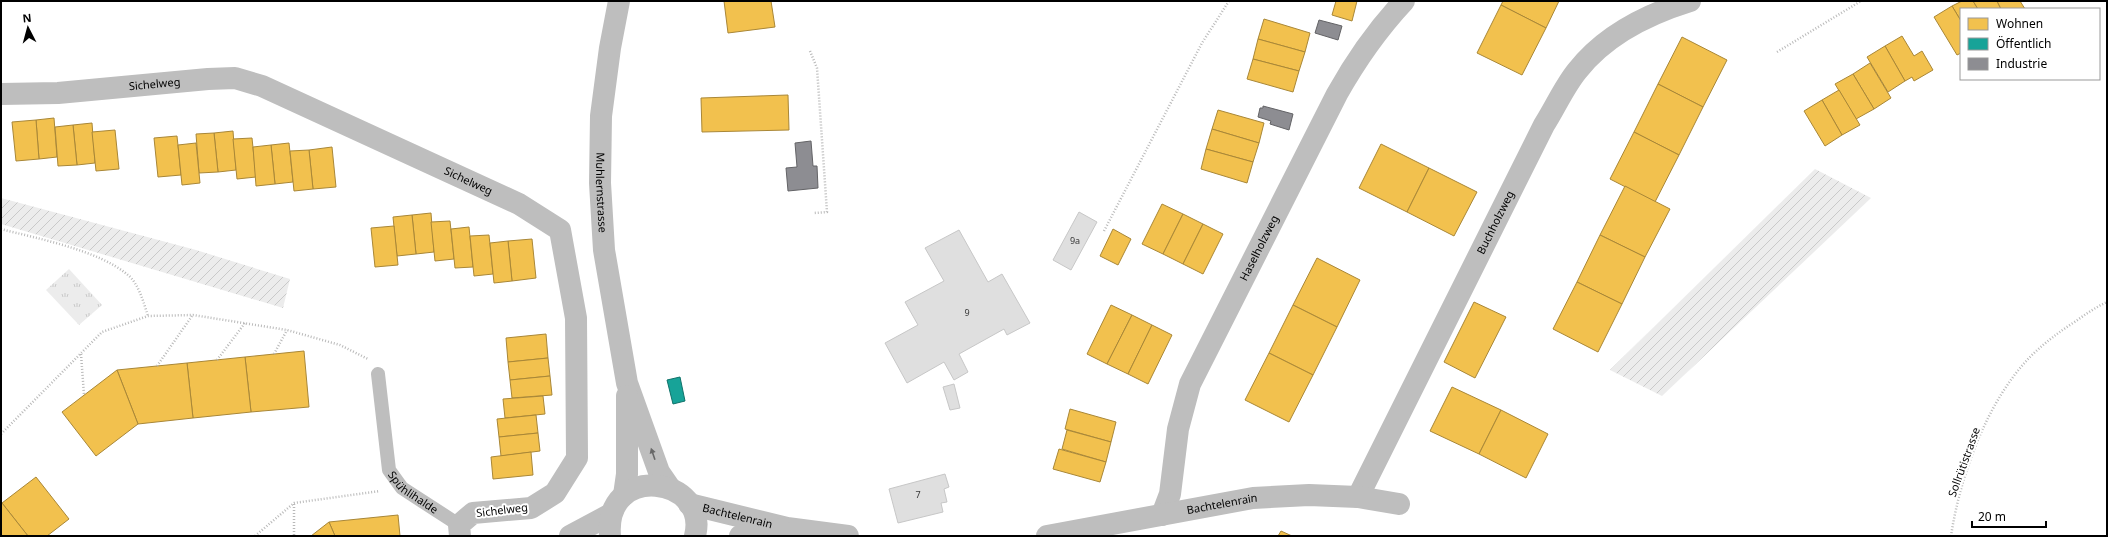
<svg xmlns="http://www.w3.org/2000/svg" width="2108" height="537" viewBox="0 0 2108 537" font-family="'Noto Sans',sans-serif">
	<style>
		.grass { fill: url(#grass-tufts) }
		.garden { fill: url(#garden-furrows) }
		.homes { fill: #f2c14e; stroke: #a98737 }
		.public { fill: #17a398; stroke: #10726a }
		.industry { fill: #8d8d92; stroke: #636366 }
		.building { fill: #dfdfdf; stroke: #c7c7c7 }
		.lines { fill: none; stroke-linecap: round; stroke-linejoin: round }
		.path { stroke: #b9b9b9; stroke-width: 2.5; stroke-dasharray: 1 2; stroke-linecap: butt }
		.service { stroke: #bebebe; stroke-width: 14 }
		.minor { stroke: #bebebe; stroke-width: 22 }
		.tertiary { stroke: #bebebe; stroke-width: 22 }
		.oneway { fill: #686868 }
		.labels { text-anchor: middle; stroke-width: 4; stroke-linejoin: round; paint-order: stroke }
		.number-label { font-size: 9px; fill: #383838 }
		.street-label { font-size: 11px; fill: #000; stroke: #fff }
	</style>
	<defs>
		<pattern id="grass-tufts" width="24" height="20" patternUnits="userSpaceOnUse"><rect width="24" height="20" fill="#ececec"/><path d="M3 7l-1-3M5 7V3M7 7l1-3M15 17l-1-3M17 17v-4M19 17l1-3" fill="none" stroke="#c9c9c9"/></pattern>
		<pattern id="garden-furrows" width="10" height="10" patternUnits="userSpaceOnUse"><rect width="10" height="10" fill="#ececec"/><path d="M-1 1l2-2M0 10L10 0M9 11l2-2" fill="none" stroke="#c9c9c9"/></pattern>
	</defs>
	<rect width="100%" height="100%" fill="#fff"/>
	<path class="grass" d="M69 269 102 305 79 325 46 290Z"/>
	<g class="garden">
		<path d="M1815 169 1871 198 1662 396 1610 370Z"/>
		<path d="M1 198 196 250 290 279 283 308 1 224Z"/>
	</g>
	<g class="homes">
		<path d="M724 1H771L775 27 728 33Z"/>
		<path d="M1336 1H1357L1352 21 1332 15Z"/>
		<path d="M1503 1H1559L1546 28 1501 5Z"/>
		<path d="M1962 1H1973L1978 9H1961V21L1952 6Z"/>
		<path d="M1973 1H1997L2001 9H1978Z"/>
		<path d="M1997 1H2020L2025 9H2001Z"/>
		<path d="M1501 5 1546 28 1522 75 1477 53Z"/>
		<path d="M1952 6 1961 21V53L1957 55 1934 17Z"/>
		<path d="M1264 19 1310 33 1305 52 1258 39Z"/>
		<path d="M1902 36 1914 56 1922 51 1933 70 1914 81 1912 77 1905 81 1885 46Z"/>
		<path d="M1682 37 1727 60 1703 107 1658 84Z"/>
		<path d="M1258 39 1305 52 1299 71 1253 59Z"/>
		<path d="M1885 46 1905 81 1888 92 1867 57Z"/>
		<path d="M1253 59 1299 71 1293 92 1247 79Z"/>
		<path d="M1870 63 1891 98 1874 109 1853 74Z"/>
		<path d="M1853 74 1874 109 1856 119 1835 84Z"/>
		<path d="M1658 84 1703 107 1679 155 1634 132Z"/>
		<path d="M1839 90 1860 125 1842 135 1822 100Z"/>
		<path d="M788 95 789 130 702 132 701 98Z"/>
		<path d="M1822 100 1842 135 1825 146 1804 111Z"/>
		<path d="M1218 110 1264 123 1259 143 1212 129Z"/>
		<path d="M54 118 57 157 39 159 36 120Z"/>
		<path d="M36 120 39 159 16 161 12 122Z"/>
		<path d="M92 123 95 163 77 165 73 125Z"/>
		<path d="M73 125 77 165 58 166 55 127Z"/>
		<path d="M1212 129 1259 143 1253 162 1206 149Z"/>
		<path d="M115 130 119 169 96 171 92 132Z"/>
		<path d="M233 131 236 170 218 172 214 133Z"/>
		<path d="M1634 132 1679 155 1655 202 1610 179Z"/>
		<path d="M214 133 218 172 199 173 196 134Z"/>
		<path d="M177 136 181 175 158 177 154 138Z"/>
		<path d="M252 138 256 177 237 179 233 139Z"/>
		<path d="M196 143 200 183 182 185 178 145Z"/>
		<path d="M289 143 293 182 275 184 271 145Z"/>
		<path d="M1381 144 1429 168 1407 212 1359 188Z"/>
		<path d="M271 145 275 184 256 186 253 147Z"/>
		<path d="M332 147 336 187 313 189 309 150Z"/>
		<path d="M1206 149 1253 162 1247 183 1201 169Z"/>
		<path d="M309 150 313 189 294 191 290 151Z"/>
		<path d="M1429 168 1477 192 1454 236 1407 212Z"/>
		<path d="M1625 186 1670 209 1645 257 1600 235Z"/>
		<path d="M1162 204 1183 214 1163 254 1142 244Z"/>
		<path d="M431 213 434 252 416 254 412 215Z"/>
		<path d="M1183 214 1203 224 1183 264 1163 254Z"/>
		<path d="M412 215 416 254 397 256 393 217Z"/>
		<path d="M450 221 454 259 435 261 431 222Z"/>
		<path d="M1203 224 1223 234 1203 274 1183 264Z"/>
		<path d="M394 226 398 265 375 267 371 228Z"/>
		<path d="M469 227 473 267 455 268 451 229Z"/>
		<path d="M1113 229 1131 239 1118 265 1100 256Z"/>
		<path d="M489 235 493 274 474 276 470 236Z"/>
		<path d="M1600 235 1645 257 1622 304 1577 282Z"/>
		<path d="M532 239 536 278 512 281 508 241Z"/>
		<path d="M508 241 512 281 494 283 490 243Z"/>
		<path d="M1317 258 1360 280 1337 327 1293 305Z"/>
		<path d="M1577 282 1622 304 1598 352 1553 329Z"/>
		<path d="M1474 302 1506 317 1475 378 1444 362Z"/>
		<path d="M1111 305 1132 315 1107 364 1087 354Z"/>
		<path d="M1293 305 1337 327 1313 375 1269 353Z"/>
		<path d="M1132 315 1152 325 1128 374 1107 364Z"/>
		<path d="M1152 325 1172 335 1148 384 1128 374Z"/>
		<path d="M546 334 548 358 508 362 506 338Z"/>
		<path d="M304 351 309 407 251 412 245 357Z"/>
		<path d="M1269 353 1313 375 1289 422 1245 400Z"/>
		<path d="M245 357 251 412 193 418 187 363Z"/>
		<path d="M548 358 550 376 510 380 508 362Z"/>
		<path d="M187 363 193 418 138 424 117 370Z"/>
		<path d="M117 370 138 424 96 456 62 412Z"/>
		<path d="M550 376 552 395 512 398 510 380Z"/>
		<path d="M1452 387 1501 410 1479 454 1430 431Z"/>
		<path d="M543 396 545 414 505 418 503 399Z"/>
		<path d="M1070 409 1116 422 1111 442 1065 429Z"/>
		<path d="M1501 410 1548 434 1526 478 1479 454Z"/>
		<path d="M536 415 538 433 499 437 497 419Z"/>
		<path d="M1067 430 1111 442 1106 462 1062 449Z"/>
		<path d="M538 433 540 451 501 456 499 437Z"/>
		<path d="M1059 449 1106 462 1100 482 1053 469Z"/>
		<path d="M531 452 533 475 493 479 491 457Z"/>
		<path d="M36 477 69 519 47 536H28L2 503Z"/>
		<path d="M1 503H2L28 536H1Z"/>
		<path d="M398 515 400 536H335L329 522Z"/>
		<path d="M329 522 335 536H311Z"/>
		<path d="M1281 531 1292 536H1278Z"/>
	</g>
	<path class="public" d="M680 377 685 401 673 404 667 380Z"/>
	<g class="industry">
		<path d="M1319 20 1342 26 1338 40 1315 33Z"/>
		<path d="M1263 106 1293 114 1289 130 1270 124 1271 121 1258 117 1260 108H1263Z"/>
		<path d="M811 141 813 166H817L818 188 788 191 786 168 797 167 795 143Z"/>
	</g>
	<g class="building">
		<path d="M1079 212 1097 222 1071 270 1053 260Z"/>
		<path d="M959 230 988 282 1002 274 1030 323 1007 335 1004 329 959 354 968 372 954 380 944 362 907 383 885 343 918 325 905 302 944 281 925 248Z"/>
		<path d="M954 384 960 408 950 410 943 387Z"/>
		<path d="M945 474 949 487 944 489 947 502 941 503 943 512 898 523 889 489Z"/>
	</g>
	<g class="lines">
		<g class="path">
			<path d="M810 51 817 68 827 212 814 213"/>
			<path d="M1777 52 1861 1"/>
			<path d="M1 229C39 239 98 250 128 275 139 284 144 304 148 316"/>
			<path d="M1104 231 1202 43 1229 1"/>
			<path d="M81 354 84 395"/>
			<path d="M274 354 287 330"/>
			<path d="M217 360 245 323"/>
			<path d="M157 366 192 316"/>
			<path d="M1 434 102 332 148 316 193 315 287 330 340 345 368 359"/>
			<path d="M294 504V536"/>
			<path d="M255 536 294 503 380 491"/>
			<path d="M1951 536C1960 476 1987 401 2030 357 2044 343 2059 332 2076 321 2086 314 2096 307 2107 302"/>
		</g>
		<path class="service" id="s1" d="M378 374 389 470 402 488 459 525"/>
		<g class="minor">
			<path id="s2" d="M1 94 58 93 208 79 235 78 262 86 519 204 560 230 576 318 577 458 555 493 531 508 473 513 459 525 460 536"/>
			<path id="s3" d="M1358 497 1544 125C1555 108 1564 87 1577 71 1605 35 1648 14 1690 1"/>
			<path id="s4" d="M689 504 787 528 848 536"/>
			<path id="s5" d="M1162 515 1170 494 1178 429 1190 384 1337 94C1356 60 1377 30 1404 1"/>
			<path d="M570 536 611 514"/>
			<path d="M740 536 780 529"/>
			<path id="s6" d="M1047 536 1253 498 1309 495 1358 497 1399 504"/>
		</g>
		<g class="tertiary">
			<path id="s7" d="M619 1 610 48 601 116 600 183 604 250 627 383 659 472 670 488"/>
			<path d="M624 495 627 474V396"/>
			<path d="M610 536C604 461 710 477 695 536"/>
		</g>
	</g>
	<defs><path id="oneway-solid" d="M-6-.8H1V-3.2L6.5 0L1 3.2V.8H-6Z"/></defs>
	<use class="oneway" href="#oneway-solid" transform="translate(653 454) rotate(-109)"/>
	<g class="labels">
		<g class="number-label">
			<text x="1075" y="244">9a</text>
			<text x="967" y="316">9</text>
			<text x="918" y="498">7</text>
		</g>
		<g class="street-label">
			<text dy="4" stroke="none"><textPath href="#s2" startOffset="154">Sichelweg</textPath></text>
			<text dy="4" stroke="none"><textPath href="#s2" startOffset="490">Sichelweg</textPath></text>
			<text dy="4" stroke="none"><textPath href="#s7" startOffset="193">Muhlernstrasse</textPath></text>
			<text dy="4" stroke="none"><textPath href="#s3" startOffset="307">Buchholzweg</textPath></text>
			<text dy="4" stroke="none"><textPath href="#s5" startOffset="287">Haselholzweg</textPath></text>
			<text transform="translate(1964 462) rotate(-70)" y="4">Sollrütistrasse</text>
			<text dy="4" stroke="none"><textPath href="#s1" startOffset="130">Spühlihalde</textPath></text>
			<text dy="4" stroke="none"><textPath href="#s6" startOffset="178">Bachtelenrain</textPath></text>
			<text transform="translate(502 510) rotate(-7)" y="4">Sichelweg</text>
			<text dy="4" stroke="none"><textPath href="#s4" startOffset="50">Bachtelenrain</textPath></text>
		</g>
	</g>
	<rect width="2108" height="537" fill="none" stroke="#000000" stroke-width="4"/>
	<rect x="1960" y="8" width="140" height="72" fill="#ffffff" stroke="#999999"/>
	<rect x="1968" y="18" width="20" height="12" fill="#f2c14e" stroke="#999999"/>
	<text x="1996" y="28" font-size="12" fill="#000000">Wohnen</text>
	<rect x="1968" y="38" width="20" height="12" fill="#17a398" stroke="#999999"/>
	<text x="1996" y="48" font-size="12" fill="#000000">Öffentlich</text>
	<rect x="1968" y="58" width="20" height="12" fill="#8d8d92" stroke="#999999"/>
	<text x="1996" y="68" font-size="12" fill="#000000">Industrie</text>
	<g transform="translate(28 28) rotate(354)" stroke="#ffffff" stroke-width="3" paint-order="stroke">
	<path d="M0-3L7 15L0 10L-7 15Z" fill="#000000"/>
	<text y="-6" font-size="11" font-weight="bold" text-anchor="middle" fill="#000000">N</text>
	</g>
	<path d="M1972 521v6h74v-6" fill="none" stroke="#000000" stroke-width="2"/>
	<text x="1978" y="521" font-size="12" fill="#000000" stroke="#ffffff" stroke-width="3" paint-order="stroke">20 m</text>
</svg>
